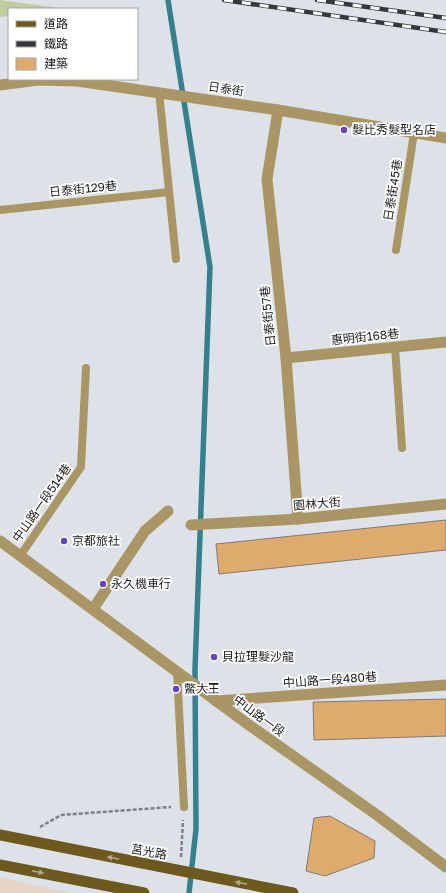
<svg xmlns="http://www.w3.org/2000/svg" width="446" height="893" viewBox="0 0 446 893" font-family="'Golos Text','Noto Sans TC',sans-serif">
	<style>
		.industrial { fill: #e6d5c4 }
		.green { fill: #c0ce9f }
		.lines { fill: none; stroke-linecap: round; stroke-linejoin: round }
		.stream { stroke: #36808d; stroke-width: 5.5 }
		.building { fill: #dfaa6e; stroke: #807a75 }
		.path { stroke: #7d8185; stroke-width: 2.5; stroke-dasharray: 4 2; stroke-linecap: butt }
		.service { stroke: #a99664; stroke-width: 8 }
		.minor { stroke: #a99664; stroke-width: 11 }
		.primary { stroke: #6d591d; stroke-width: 11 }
		.rail-casing { stroke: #35373a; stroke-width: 4.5 }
		.rail { stroke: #fff; stroke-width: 3; stroke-dasharray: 9; stroke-linecap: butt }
		.oneway { fill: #afa483 }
		.poi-dot { fill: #6644bd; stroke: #fff; stroke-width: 1.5 }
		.labels { text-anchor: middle; stroke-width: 3.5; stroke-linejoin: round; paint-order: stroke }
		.street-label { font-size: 12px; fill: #191b1d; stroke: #fff }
		.poi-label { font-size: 12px; fill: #191b1d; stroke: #fff; text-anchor: start }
	</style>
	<rect width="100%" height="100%" fill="#dde2e9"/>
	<path class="industrial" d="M0 877 70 893H0Z"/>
	<path class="green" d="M0 0 67 9H9V16L0 17Z"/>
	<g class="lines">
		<path class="stream" d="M168 0 210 267 195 669 196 829 189 893"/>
	</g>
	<g class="building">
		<path d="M446 520V550L219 574 216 544Z"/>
		<path d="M446 699V736L314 740 313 702Z"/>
		<path d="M330 816 375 841 374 858 325 876 306 871 314 818Z"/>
	</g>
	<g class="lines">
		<g class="path">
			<path d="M40 827 61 815 171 807"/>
			<path d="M181 857 183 820"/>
		</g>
		<g class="service">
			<path d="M159 92 176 259"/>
			<path d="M0 210 169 192"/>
			<path d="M396 250 414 133"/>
			<path d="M395 347 402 448"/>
			<path d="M20 556 81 467 86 368"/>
			<path d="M177 671 184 807"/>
		</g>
		<g class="minor">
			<path d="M0 85 38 80 77 81 278 110 446 138"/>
			<path d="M278 110 267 179 286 358 298 519"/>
			<path d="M286 358 446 342"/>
			<path d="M191 525 298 519 446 504"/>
			<path d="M0 541 249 725 377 815 446 867"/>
			<path d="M93 609 145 531 168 511"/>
			<path d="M216 701 446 685"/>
		</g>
		<g class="primary">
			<path d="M0 835 293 893"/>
			<path d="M0 865 144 893"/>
		</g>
		<defs>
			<g id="rail">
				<path d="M224 0 446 32"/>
				<path d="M317 0 446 18"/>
			</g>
		</defs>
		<use href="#rail" class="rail-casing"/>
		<use href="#rail" class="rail"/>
	</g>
	<defs><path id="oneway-solid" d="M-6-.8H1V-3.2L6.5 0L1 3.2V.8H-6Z"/></defs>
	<g class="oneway">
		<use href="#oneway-solid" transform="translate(113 858) rotate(-169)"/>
		<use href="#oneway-solid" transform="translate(38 872) rotate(11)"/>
		<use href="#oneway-solid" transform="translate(241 883) rotate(-169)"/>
	</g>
	<g class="poi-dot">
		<circle cx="344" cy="130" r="4"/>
		<circle cx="64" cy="541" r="4"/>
		<circle cx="103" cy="584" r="4"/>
		<circle cx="214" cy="657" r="4"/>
		<circle cx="176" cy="689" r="4"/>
	</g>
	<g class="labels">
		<g class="street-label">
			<text transform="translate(226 89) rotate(9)" y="4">日泰街</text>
			<text transform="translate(83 189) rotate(-6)" y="4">日泰街129巷</text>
			<text transform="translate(393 190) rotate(-81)" y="4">日泰街45巷</text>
			<text transform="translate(268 316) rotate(-96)" y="4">日泰街57巷</text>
			<text transform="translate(365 337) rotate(-6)" y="4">惠明街168巷</text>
			<text transform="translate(42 503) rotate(-55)" y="4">中山路一段514巷</text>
			<text transform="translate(317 504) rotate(-5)" y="4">園林大街</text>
			<text transform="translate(330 680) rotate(-4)" y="4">中山路一段480巷</text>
			<text transform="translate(259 716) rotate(36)" y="4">中山路一段</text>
			<text transform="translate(149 852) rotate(11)" y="4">莒光路</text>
		</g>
		<g class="poi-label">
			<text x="352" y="134">髮比秀髮型名店</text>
			<text x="72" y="545">京都旅社</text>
			<text x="111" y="588">永久機車行</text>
			<text x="222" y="661">貝拉理髮沙龍</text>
			<text x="184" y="693">鱉大王</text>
		</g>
	</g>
	<rect x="8" y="8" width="130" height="72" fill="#ffffff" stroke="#a3a4a5"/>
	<rect x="16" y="21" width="20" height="6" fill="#6d591d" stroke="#a3a4a5"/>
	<text x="44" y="28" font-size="12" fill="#191b1d">道路</text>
	<rect x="16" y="41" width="20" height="6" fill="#35373a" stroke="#a3a4a5"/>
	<text x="44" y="48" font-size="12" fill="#191b1d">鐵路</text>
	<rect x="16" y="58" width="20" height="12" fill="#dfaa6e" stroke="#a3a4a5"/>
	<text x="44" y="68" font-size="12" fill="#191b1d">建築</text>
</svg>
